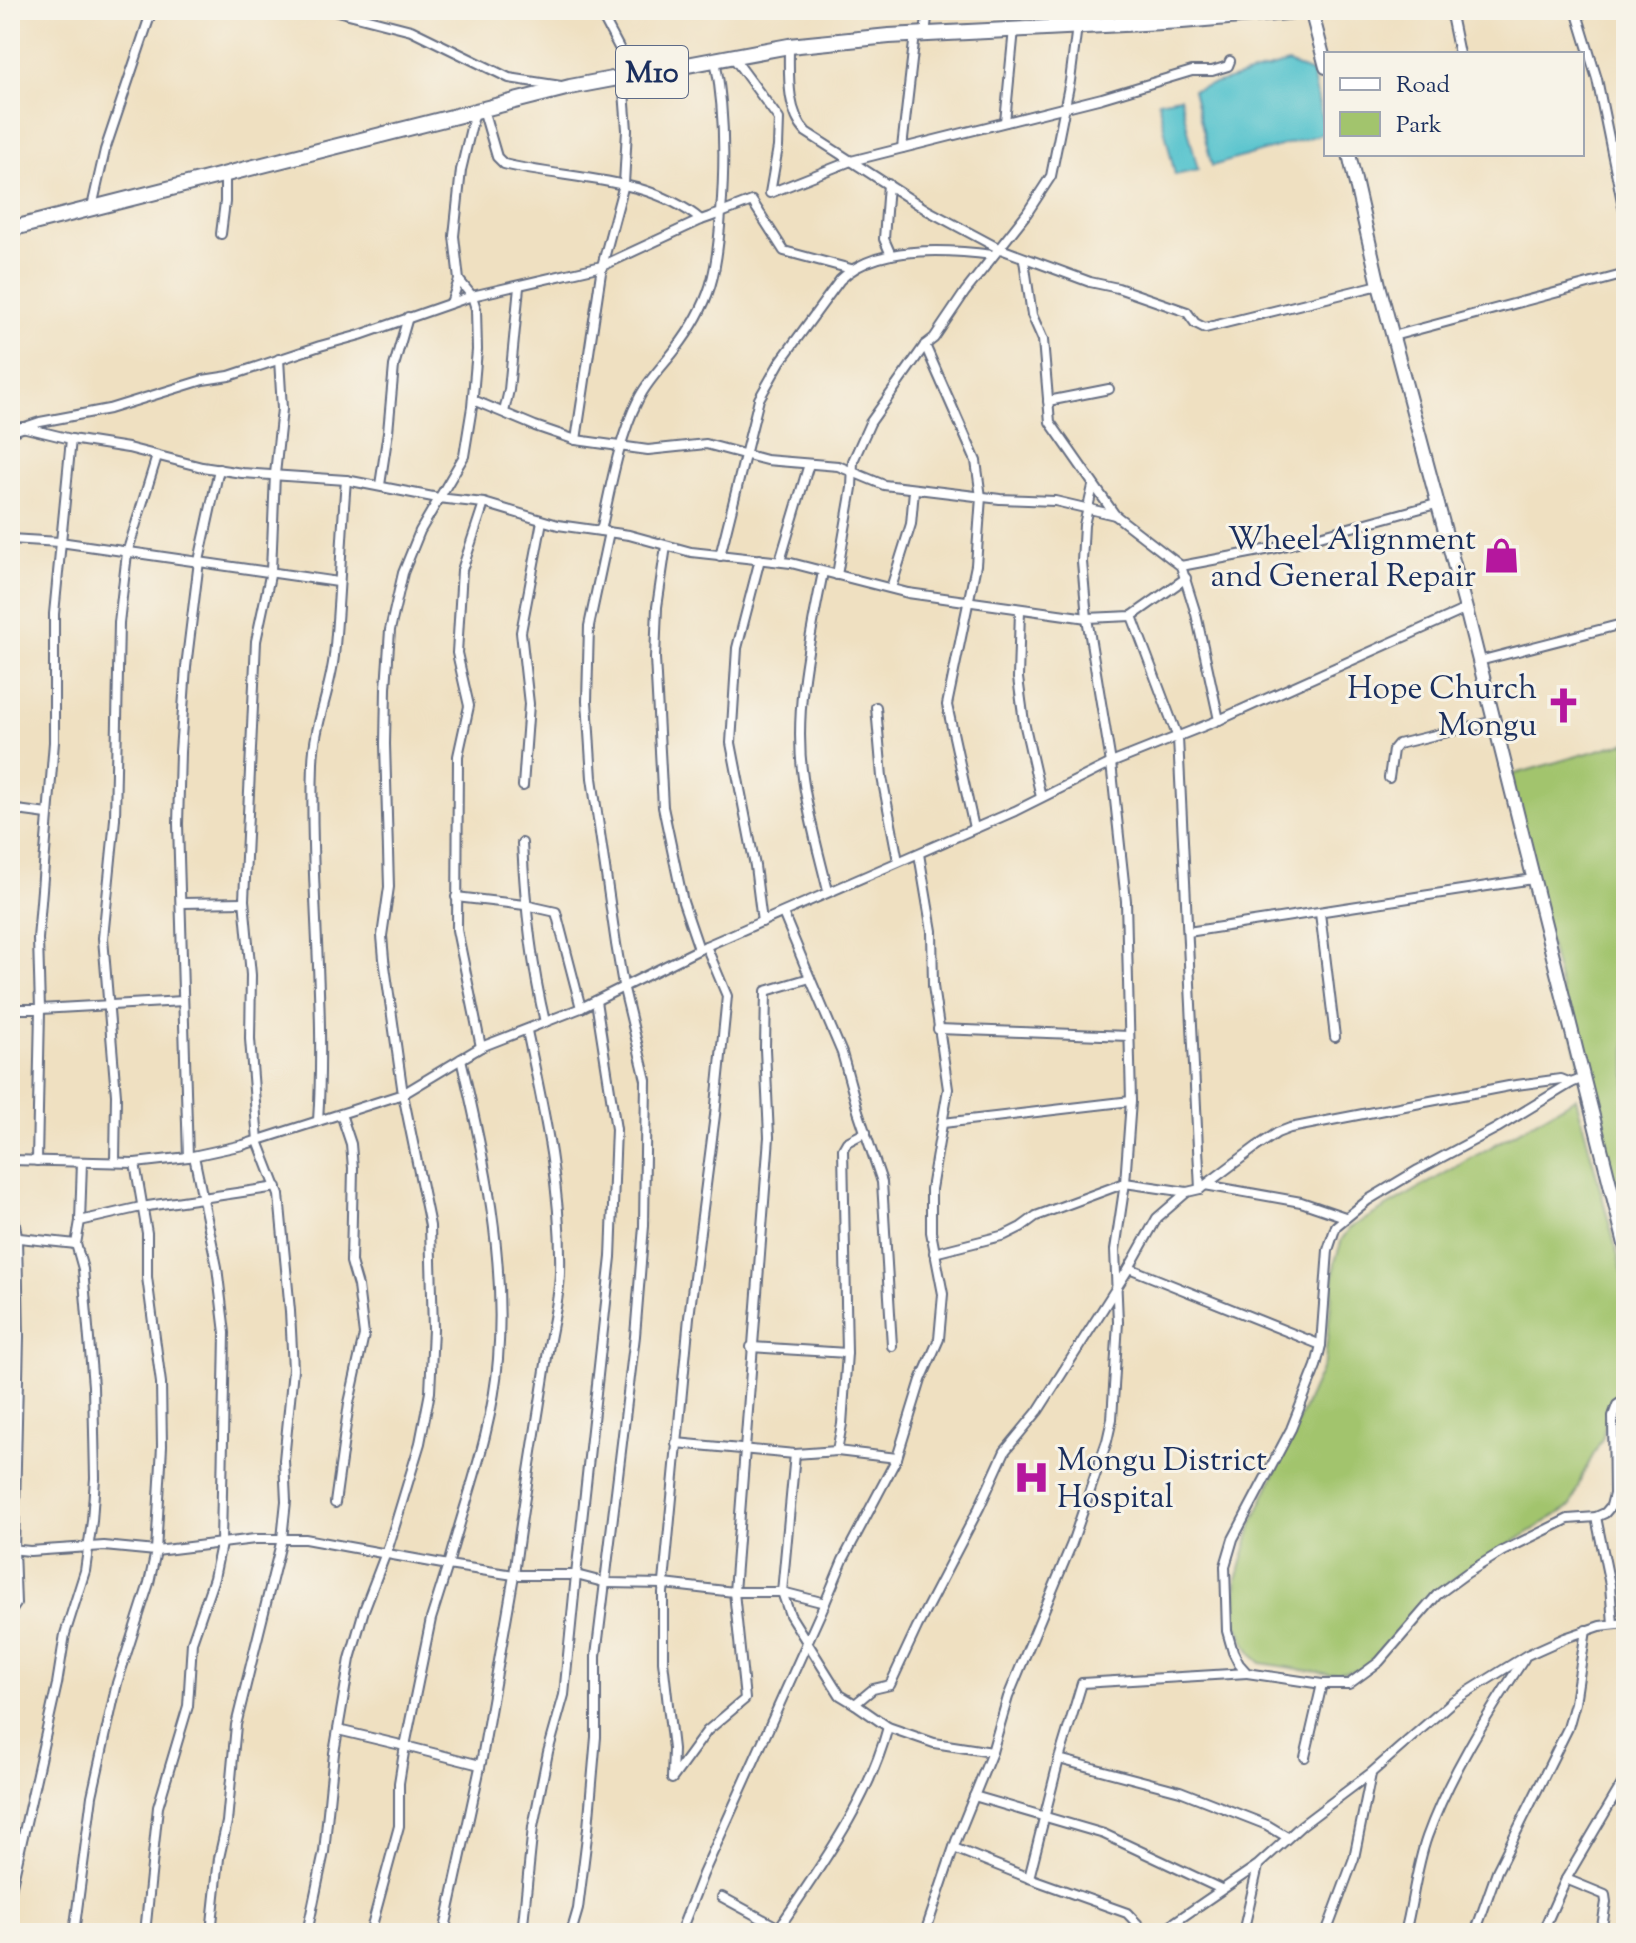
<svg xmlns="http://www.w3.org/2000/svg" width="1636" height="1943" viewBox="0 0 1636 1943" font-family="'Sorts Mill Goudy',serif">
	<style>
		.green { fill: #a2c46d; stroke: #5e7a66; stroke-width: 2 }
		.water { fill: #55c3cd; stroke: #387996; stroke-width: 2 }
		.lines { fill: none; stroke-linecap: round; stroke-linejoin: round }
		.street-casing { stroke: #656d81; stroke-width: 12 }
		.secondary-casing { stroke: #656d81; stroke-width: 16 }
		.primary-casing { stroke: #656d81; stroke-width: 18 }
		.street { stroke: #fff; stroke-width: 8 }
		.secondary { stroke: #fff; stroke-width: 12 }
		.primary { stroke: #fff; stroke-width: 14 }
		.labels { text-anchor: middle; stroke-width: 6; stroke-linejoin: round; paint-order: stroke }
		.shield { fill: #f7f3e8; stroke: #5d6a87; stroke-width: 2 }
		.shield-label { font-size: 30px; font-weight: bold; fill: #1b2f5e }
		.poi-label { font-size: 32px; fill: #1b2f5e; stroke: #f7f3e8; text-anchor: end }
	</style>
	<rect width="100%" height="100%" fill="#f7f3e8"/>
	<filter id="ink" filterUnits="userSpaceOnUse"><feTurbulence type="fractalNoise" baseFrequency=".0125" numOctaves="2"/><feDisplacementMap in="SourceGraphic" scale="16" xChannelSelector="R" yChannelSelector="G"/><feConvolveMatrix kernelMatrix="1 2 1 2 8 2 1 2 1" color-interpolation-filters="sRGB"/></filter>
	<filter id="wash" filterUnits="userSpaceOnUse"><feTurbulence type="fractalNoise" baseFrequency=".006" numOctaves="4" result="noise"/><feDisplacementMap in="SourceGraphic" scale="32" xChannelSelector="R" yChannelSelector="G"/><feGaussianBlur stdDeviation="1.8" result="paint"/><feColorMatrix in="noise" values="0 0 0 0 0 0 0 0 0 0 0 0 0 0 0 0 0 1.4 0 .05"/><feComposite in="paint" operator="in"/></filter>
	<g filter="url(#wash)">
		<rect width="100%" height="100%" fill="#efe0c1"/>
		<g class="green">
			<path d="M1626 742V1207L1616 1209 1508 776Z"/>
			<path d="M1576 1098 1626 1286V1393L1608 1407 1603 1437 1582 1476 1571 1506 1438 1589 1396 1640 1360 1670 1330 1674 1261 1663 1252 1655 1236 1622 1237 1580 1253 1522 1325 1361 1335 1262 1342 1239 1350 1228Z"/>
		</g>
		<g class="water">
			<path d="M1288 63 1312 73 1325 133 1212 166 1193 90Z"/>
			<path d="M1180 97 1198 170 1175 175 1158 101Z"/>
		</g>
	</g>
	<g filter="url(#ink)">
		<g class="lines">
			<defs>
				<g id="street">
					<path d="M333 10 411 30 509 78 561 86"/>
					<path d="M599 10 634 76"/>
					<path d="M1450 10 1459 54"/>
					<path d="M1576 10 1597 79 1626 221"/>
					<path d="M925 34 928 10"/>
					<path d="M789 46C789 73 786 111 806 132L927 210 998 248 1090 282 1118 288 1187 312 1195 323 1205 328 1379 285"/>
					<path d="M733 57 779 119 778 147 770 193 851 161 1102 98 1192 71H1212L1228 66 1230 61"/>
					<path d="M483 109 497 157 504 164C568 180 647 175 701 220"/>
					<path d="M1005 122 1014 29"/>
					<path d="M902 148 915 34"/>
					<path d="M888 184 884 239 891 255"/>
					<path d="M92 207 105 150 152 10"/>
					<path d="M221 234 225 202V174"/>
					<path d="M1024 260 1032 315 1043 340 1050 422 1115 515 1181 566 1196 614 1219 720"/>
					<path d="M451 303 459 280"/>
					<path d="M1393 336 1626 274"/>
					<path d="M925 345 976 461 981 497 976 565 947 705 974 828"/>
					<path d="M473 400 535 426 576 440 648 450 706 444 766 460 838 466 884 485 1000 499 1055 501 1115 515"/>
					<path d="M1048 401 1109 389"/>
					<path d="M504 412 509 390 519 287"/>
					<path d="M22 427 71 439 128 448 202 467 242 473 346 480 438 498 484 503 558 525 629 535 691 552 791 563 908 593 1087 618 1132 616 1186 578"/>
					<path d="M10 432 40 422 109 409 203 380 229 376 320 346 360 335 472 296 602 266 701 220 721 213C725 161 725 110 715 59"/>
					<path d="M71 439 54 614V742L38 939 40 1009 183 1001"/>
					<path d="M576 440 602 266 624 184 627 130 623 78"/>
					<path d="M380 485 388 432 394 366 408 317"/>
					<path d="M601 531C610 490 619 437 638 400 647 381 662 367 675 350 712 302 717 272 721 213L752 201 784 251 851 269"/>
					<path d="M10 539 60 542 338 582"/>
					<path d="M666 546 657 607 655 658 663 807 683 902 699 949"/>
					<path d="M720 556 759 399 780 362 840 280C874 245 947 249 993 255"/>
					<path d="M760 559 737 648 731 743 755 866 762 922"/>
					<path d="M780 561 809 464"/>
					<path d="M1181 566 1276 548 1436 504"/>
					<path d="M823 572C810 638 793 711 803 778 808 816 819 854 828 891"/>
					<path d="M837 575 852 488 853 461 870 423 925 345 934 338 965 292 1027 213 1051 176 1070 81 1077 26"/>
					<path d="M891 588 911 524 914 490"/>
					<path d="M1020 610 1018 678 1024 722 1041 797"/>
					<path d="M1132 616 1178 738 1200 1189"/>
					<path d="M1479 661 1626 623"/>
					<path d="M876 707 882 777 898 861"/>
					<path d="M1389 778 1393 750 1398 744 1494 721"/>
					<path d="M523 786 529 704 521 632 542 521"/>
					<path d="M10 809 47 814"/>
					<path d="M522 843C525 904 531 963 545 1022"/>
					<path d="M456 897 525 905 556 912 581 1008"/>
					<path d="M182 903 244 902"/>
					<path d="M1320 913 1335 1037"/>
					<path d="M1188 932 1533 879"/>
					<path d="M706 946 727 996 715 1115 689 1317 663 1593V1661L673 1749 672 1779 707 1731 745 1699 734 1592 769 1137 765 1049 766 991 810 978 783 913"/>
					<path d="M810 978 842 1053 858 1111 882 1182 892 1346"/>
					<path d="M10 1009H40L37 1161"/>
					<path d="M938 1029 1129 1036"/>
					<path d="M527 1031C544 1110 562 1191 560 1273 559 1301 551 1330 547 1357 536 1430 523 1502 514 1575H576L611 1257 616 1129 596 1001"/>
					<path d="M481 1047 457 930 458 756 469 706 457 653 462 570 484 503"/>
					<path d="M1584 1078 1571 1083 1497 1128 1418 1170 1368 1200 1336 1226 1328 1250 1321 1345 1316 1366 1291 1429 1233 1539 1225 1566 1227 1631 1233 1652 1239 1664 1247 1673 1322 1684H1349L1379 1662 1437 1595 1467 1573 1501 1552 1568 1519 1596 1517 1605 1513 1611 1506 1614 1494 1613 1416 1617 1405 1626 1399"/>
					<path d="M318 1121C326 1002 309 882 313 763 314 726 330 692 334 656 340 598 341 539 346 480"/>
					<path d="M943 1123 1131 1101"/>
					<path d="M866 1132 847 1142 843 1149 847 1353 842 1424 837 1451 897 1458"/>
					<path d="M188 1157 178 824 180 752 186 667 199 561 219 469"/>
					<path d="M10 1160 135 1163 188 1157 243 1145 403 1094 481 1047 581 1008 706 946 1015 811 1111 763 1219 720 1466 609"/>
					<path d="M115 1162 116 1095 103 938 115 819 119 623 127 553 157 456"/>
					<path d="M1205 1185 1301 1202 1345 1217"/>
					<path d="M10 1192 17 1237 19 1336 14 1550 16 1604 10 1613"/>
					<path d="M80 1221 82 1162"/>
					<path d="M10 1237 76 1244"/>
					<path d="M934 1253 1005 1235 1021 1227 1036 1216 1125 1183 1187 1192"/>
					<path d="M1129 1268 1321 1345"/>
					<path d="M751 1347 847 1353"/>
					<path d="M676 1443 795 1454 837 1451"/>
					<path d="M795 1454 782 1592 790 1615 840 1695 855 1704 873 1689 890 1685 917 1627 979 1508 1005 1451 1038 1411 1129 1268 1157 1218 1187 1192 1200 1189 1256 1147 1277 1133 1290 1128 1509 1086 1561 1079 1571 1083"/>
					<path d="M335 1503 349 1403 364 1335 358 1286 351 1262 353 1168 351 1144 341 1114"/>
					<path d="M1596 1517 1610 1585 1613 1624"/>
					<path d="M10 1549 30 1551 104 1546 156 1551 255 1539H305L448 1565 431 1619 405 1746 480 1765"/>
					<path d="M855 1704 888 1727 934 1743 992 1752"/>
					<path d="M338 1730 405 1746 399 1783V1826L370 1933"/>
					<path d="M1305 1757 1322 1684"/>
					<path d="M1059 1759 1180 1791 1267 1825 1287 1837"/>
					<path d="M974 1796 1104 1834 1221 1889"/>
					<path d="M954 1848 1029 1878"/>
					<path d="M1566 1879 1605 1895 1606 1902 1601 1933"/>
					<path d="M10 1894 57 1684 65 1634 85 1571 92 1521 95 1478 93 1386 83 1269 76 1244 80 1221 141 1207 277 1187"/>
					<path d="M722 1897 779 1928"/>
					<path d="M74 1933 92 1796 117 1683 149 1583 156 1551 162 1446 161 1383 147 1277V1233L135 1163"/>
					<path d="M145 1933 158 1807 188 1706 192 1642 214 1578 221 1544 225 1333 217 1267 194 1156"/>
					<path d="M211 1933 219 1858 227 1822 236 1725 282 1539 286 1501 284 1460 293 1369 290 1311 279 1195 258 1141 250 1039 251 975 244 900 256 641 271 571 275 474 282 409 279 359"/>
					<path d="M307 1933 324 1852 334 1753 350 1659 364 1610 389 1545 420 1443 430 1392 433 1329 430 1226 403 1094 384 959 382 936 389 887 385 744 386 688 390 630 403 573 420 531 464 456 472 407 477 350 476 309 472 296 459 280 454 236 461 170 475 111"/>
					<path d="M444 1933 482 1758 514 1575 448 1565C466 1498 493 1429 498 1359 506 1257 484 1156 461 1059"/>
					<path d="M522 1933 533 1827 548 1752 564 1695 576 1575 607 1583 664 1584 734 1592H782L825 1603 843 1560 897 1458 921 1380 939 1339 943 1294 931 1232V1189L948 1089 933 986 932 931 919 854"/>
					<path d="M571 1933 578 1909 588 1828 596 1737V1656L635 1336 644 1226 646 1080 623 985 616 944 592 778 587 701 589 626 609 532"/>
					<path d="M680 1933 703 1874 825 1603"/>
					<path d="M788 1933 779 1928C822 1864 868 1802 888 1727"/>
					<path d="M925 1933 956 1841 992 1752 1008 1697 1072 1543 1107 1441 1112 1419 1118 1322 1115 1250 1125 1183 1131 1101 1126 901 1111 763 1087 618 1082 562 1084 525 1093 486"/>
					<path d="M1146 1933 1127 1913 1029 1878 1059 1759 1082 1683 1247 1673"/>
					<path d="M1159 1933 1258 1865 1302 1825 1371 1773 1453 1701 1527 1655 1565 1638 1600 1626 1626 1623"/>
					<path d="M1243 1933 1258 1866"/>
					<path d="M1326 1933 1354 1858 1371 1774"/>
					<path d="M1405 1933C1413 1902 1416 1868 1427 1837 1450 1774 1487 1715 1524 1659"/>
					<path d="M1475 1933 1497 1871 1568 1728 1575 1703 1586 1630"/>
					<path d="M1542 1933 1566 1879 1626 1777"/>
				</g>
				<g id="secondary">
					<path d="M1311 10 1326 67"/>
					<path d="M1349 154 1379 285 1466 609 1626 1248"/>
				</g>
				<path id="primary" d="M10 229 570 87 789 46 889 36 1182 21 1309 10"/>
			</defs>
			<use href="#street" class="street-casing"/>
			<use href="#secondary" class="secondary-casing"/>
			<use href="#primary" class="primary-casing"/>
			<use href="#street" class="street"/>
			<use href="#secondary" class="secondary"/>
			<use href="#primary" class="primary"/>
		</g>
	</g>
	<defs>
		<symbol id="shop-bare" viewBox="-9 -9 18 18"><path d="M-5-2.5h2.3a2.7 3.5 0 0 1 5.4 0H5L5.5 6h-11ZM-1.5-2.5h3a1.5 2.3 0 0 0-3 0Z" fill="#b5179e" stroke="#f7f3e8" stroke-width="2.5" paint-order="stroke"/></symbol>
		<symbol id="church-bare" viewBox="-9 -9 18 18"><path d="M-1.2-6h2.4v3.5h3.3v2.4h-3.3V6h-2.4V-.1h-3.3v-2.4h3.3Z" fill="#b5179e" stroke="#f7f3e8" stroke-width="2.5" paint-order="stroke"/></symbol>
		<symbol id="hospital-bare" viewBox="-9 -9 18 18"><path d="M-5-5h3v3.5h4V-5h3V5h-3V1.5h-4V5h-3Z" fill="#b5179e" stroke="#f7f3e8" stroke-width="2.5" paint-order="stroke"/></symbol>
	</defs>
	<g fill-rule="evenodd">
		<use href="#shop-bare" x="1476" y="530" width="51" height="51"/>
		<use href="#church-bare" x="1538" y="680" width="51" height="51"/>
		<use href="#hospital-bare" x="1006" y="1452" width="51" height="51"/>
	</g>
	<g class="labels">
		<rect class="shield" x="616" y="46" width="72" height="52" rx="6"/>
		<g class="shield-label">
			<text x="652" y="82">M10</text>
		</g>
		<g class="poi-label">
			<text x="1476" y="549">Wheel Alignment<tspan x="1476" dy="37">and General Repair</tspan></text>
			<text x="1537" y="698">Hope Church<tspan x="1537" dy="37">Mongu</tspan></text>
			<text x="1057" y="1470" text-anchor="start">Mongu District<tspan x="1057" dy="37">Hospital</tspan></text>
		</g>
	</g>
	<rect width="1636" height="1943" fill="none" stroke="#f7f3e8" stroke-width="40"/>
	<rect x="1324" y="52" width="260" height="104" fill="#f7f3e8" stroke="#9fa5b1" stroke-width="2"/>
	<rect x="1340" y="78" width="40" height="12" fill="#ffffff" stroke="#9fa5b1" stroke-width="2"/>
	<text x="1396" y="92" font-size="24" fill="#1b2f5e">Road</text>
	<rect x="1340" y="112" width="40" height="24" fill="#a2c46d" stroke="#9fa5b1" stroke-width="2"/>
	<text x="1396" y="132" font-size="24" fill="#1b2f5e">Park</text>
</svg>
